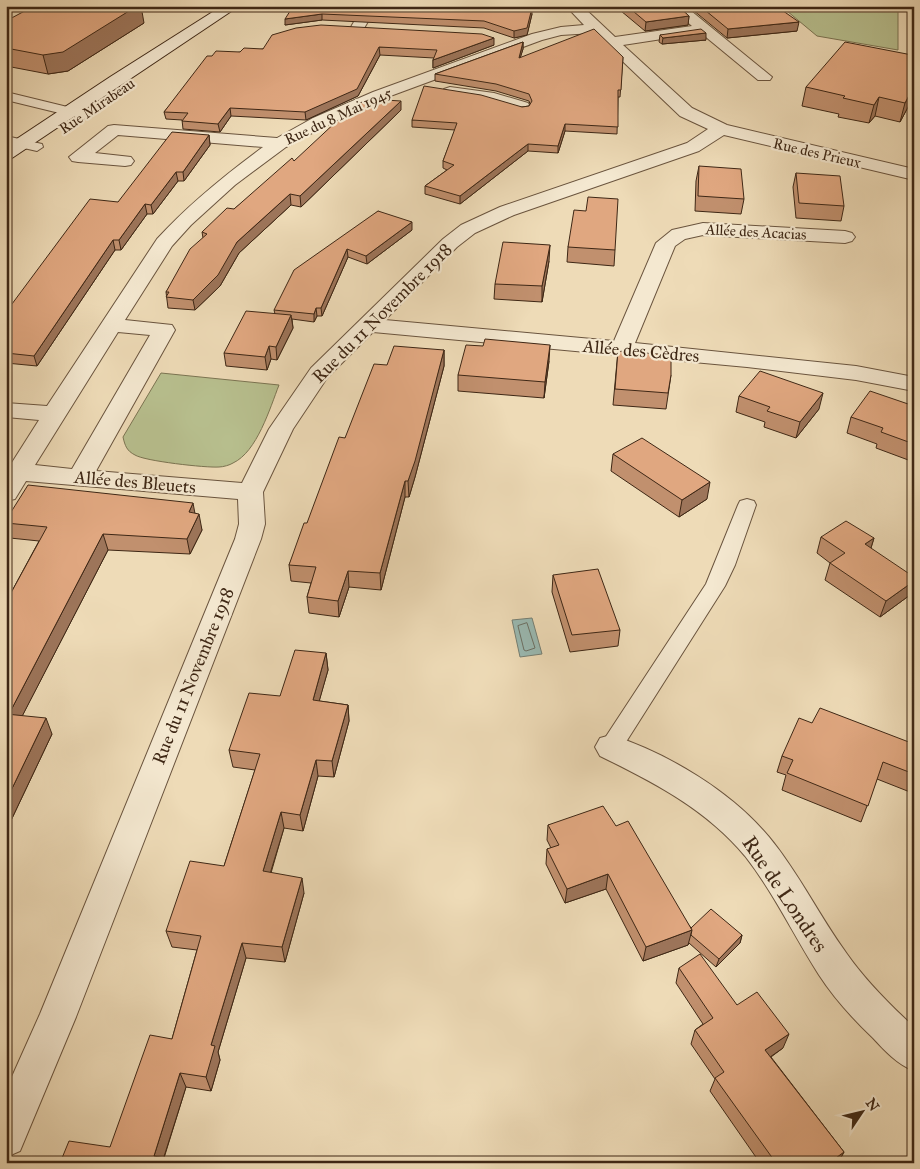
<svg xmlns="http://www.w3.org/2000/svg" width="920" height="1169" viewBox="0 0 920 1169" font-family="'IM FELL Great Primer',serif">
	<style>
		.green { fill: #b8c08f; stroke: #7b7452 }
		.water { fill: #9abab3; stroke: #757f74 }
		.lines { fill: none; stroke-linecap: round; stroke-linejoin: round }
		.shore { stroke: #6c7064; stroke-width: 1 }
		.lane-casing { stroke: #6a543e; stroke-width: 2 }
		.street-casing { stroke: #6a543e; stroke-width: 2 }
		.secondary-casing { stroke: #3e2715; stroke-width: 2 }
		.lane { fill: #f4e8d0; fill-rule: evenodd }
		.street { fill: #f4e8d0; fill-rule: evenodd }
		.secondary { fill: #f4e8d0; fill-rule: evenodd }
		.wall { fill: #c1906e; stroke: #3e2715 }
		.shaded-wall { fill: #9d755a; stroke: #3e2715 }
		.building { fill: #e0a780; stroke: #3e2715 }
		.labels { text-anchor: middle; stroke-width: 4.5; stroke-linejoin: round; paint-order: stroke }
		.far-street-label { font-size: 15px; fill: #3e2715; stroke: #f4e8d0 }
		.street-label { font-size: 18px; fill: #3e2715; stroke: #f4e8d0 }
		.near-street-label { font-size: 21px; fill: #3e2715; stroke: #f4e8d0 }
	</style>
	<rect width="100%" height="100%" fill="#eedbb7"/>
	<filter id="stains"><feTurbulence type="fractalNoise" baseFrequency=".004" numOctaves="4"/><feColorMatrix values="0 0 0 0 .2 0 0 0 0 .09 0 0 0 0 .02 0 0 0 .5 -.17"/></filter>
	<radialGradient id="worn" r=".72"><stop offset=".6" stop-color="#630" stop-opacity="0"/><stop offset="1" stop-color="#630" stop-opacity=".3"/></radialGradient>
	<g class="green">
		<path d="M781 6H898V50L817 36Z"/>
		<path d="M161 373 279 385C270 408 257 452 233 463 230 465 223 467 219 467 206 468 144 461 135 455 127 451 125 446 123 437Z"/>
	</g>
	<path class="water" d="M532 618 542 654 520 657 512 620Z"/>
	<g class="lines">
		<path class="shore" d="M527 623 535 648 526 651 524 650 518 626Z"/>
		<defs>
			<g id="lane">
				<path d="M192 6H215L228 9 229 11 224 14 197 9Z"/>
				<path d="M6 92 88 112 90 115 84 119 6 100Z"/>
				<path d="M6 136 42 144 43 147 37 151 6 144Z"/>
				<path d="M747 499 754 501 756 505 735 565 725 586 619 753 611 756 603 753 600 747 603 741 706 584 738 505 740 501Z"/>
			</g>
			<g id="street">
				<path d="M363 6H377L363 30H353L351 27Z"/>
				<path d="M566 6H582L615 37 692 26 669 6H685L772 77 770 80H758L701 33 623 45 692 108 727 125 914 169V180L724 135 699 151 514 215 475 233 457 247 385 320 614 341 656 243 672 230 703 223 845 231 852 233 855 237 852 241 845 243 703 235 685 239 675 246 635 343 856 366 914 377V391L856 380 747 367 373 332 327 378 293 429 263 492 265 524 261 539 76 1017 20 1151 6 1157V1090L40 1014 235 539 239 524 238 499 26 481 15 499 6 501V472L39 420 6 417V403L47 406 157 239C189 204 225 175 263 147L118 135 95 153 131 157 134 161 131 165 125 166 78 162 72 161 69 157 108 126 114 125 277 138 313 118 373 92 532 34 561 27 584 25ZM593 33 680 116 708 129 687 143 500 207 461 225 443 239 311 368 269 429 242 483 96 471 175 330 172 325 125 320 172 246 191 225 235 185 286 147 325 126 385 98 542 40 561 35ZM118 332 150 335 72 469 35 465Z"/>
				<path d="M450 87 494 93 528 103 530 107 528 111 522 112 492 103 444 95 442 92 444 89Z"/>
				<path d="M611 735C667 753 731 791 769 837 799 873 819 916 847 954 866 981 889 1004 914 1027V1071C897 1064 885 1051 873 1038 853 1019 834 998 819 975 794 936 774 893 745 856 706 809 653 782 600 756L595 747 600 738Z"/>
			</g>
			<path id="secondary" d="M222 6H239L12 158 6 159V146L110 77Z"/>
		</defs>
		<use href="#lane" class="lane-casing"/>
		<use href="#street" class="street-casing"/>
		<use href="#secondary" class="secondary-casing"/>
		<use href="#lane" class="lane"/>
		<use href="#street" class="street"/>
		<use href="#secondary" class="secondary"/>
	</g>
	<g class="wall">
		<path d="M615 6H678L689 16 688 25 645 31Z"/>
		<path d="M688 6H776L797 31 727 38Z"/>
		<path d="M292 8 532 14 527 35 514 38 484 28 322 20 285 25Z"/>
		<path d="M6 21 144 23 68 71 48 74 6 66Z"/>
		<path d="M660 35 706 40 662 44 659 42Z"/>
		<path d="M523 42V49L520 58 623 57 620 97H618L617 134 565 131 558 153 528 151 460 204 425 194V186L447 170 443 168V161L455 130 412 127V120L522 107 529 106 530 104 529 101 496 91 435 81V74Z"/>
		<path d="M494 45 433 68V60L434 58 380 55 358 96 306 120 231 116 220 132 183 129 182 120 166 119 164 112 212 56 263 49Z"/>
		<path d="M911 58 914 96 900 122 875 116 869 123 838 117 839 114 802 106 806 87Z"/>
		<path d="M401 110 301 207 291 205 239 253 220 286 195 310 168 308 166 292 203 238 202 232 234 209 294 161Z"/>
		<path d="M209 135 210 145 184 181H178L153 214H147L121 250H115L37 366 6 363V312L118 202Z"/>
		<path d="M699 166 744 199 741 214 695 211 696 181Z"/>
		<path d="M796 173 844 206 841 221 796 218 793 187Z"/>
		<path d="M378 211 412 230 367 264 348 257 322 316H317L314 322 292 319 293 328 277 360 271 359 267 370 226 366 224 353 275 314 274 310Z"/>
		<path d="M586 211 615 250 614 266 567 262 568 247Z"/>
		<path d="M549 261 542 302 494 299 495 284Z"/>
		<path d="M483 346 549 361 544 398 458 391V375Z"/>
		<path d="M444 350V366L415 477 409 497H405L381 590 349 587 339 617 309 613 307 597 311 583 291 581 289 565 345 438 387 365Z"/>
		<path d="M618 351 671 375 666 409 613 405Z"/>
		<path d="M739 396 819 409 796 438 764 427 765 422 736 412Z"/>
		<path d="M914 406V459L912 458 911 461 876 448 877 444 847 433 851 417Z"/>
		<path d="M613 454 707 499 679 517 611 471Z"/>
		<path d="M195 513 202 530 190 554 108 550 22 716 52 734 6 831V602L39 541 10 538 6 527V520Z"/>
		<path d="M821 537 874 538 871 548 910 595 880 617 825 580 830 563 817 553Z"/>
		<path d="M553 575 620 630 618 646 570 652 552 592Z"/>
		<path d="M326 653 328 670 319 701 348 705 349 721 334 777 318 776 303 831 284 828 271 873 304 893 285 962 246 958 218 1052 220 1060 211 1091 186 1087 164 1158 110 1147 172 1039 197 950 172 947 166 931 224 866 255 770 233 767 229 750 280 696Z"/>
		<path d="M812 723 914 744V785L910 792 877 779 861 822 782 790 786 775 777 772 782 756Z"/>
		<path d="M548 825 616 826 691 928 742 935 740 943 716 967 689 943 688 945 643 961 606 889 565 903 546 864 547 849 551 848 547 840Z"/>
		<path d="M679 968 737 1005 783 1048 771 1057 844 1152 838 1163H760L710 1091 715 1079 691 1044 695 1030 703 1024 676 983Z"/>
	</g>
	<g class="shaded-wall">
		<path d="M137 6H141L144 23 68 71 48 74 43 55Z"/>
		<path d="M532 8V14L527 35 514 38V31Z"/>
		<path d="M322 14V20L285 25V19Z"/>
		<path d="M689 16 688 25 645 31 646 22Z"/>
		<path d="M799 22 797 31 727 38 728 29Z"/>
		<path d="M706 33V40L662 44 663 38Z"/>
		<path d="M494 38V45L433 68V60Z"/>
		<path d="M523 42V49L518 65 519 58Z"/>
		<path d="M379 47 380 55 358 96 306 120 305 112Z"/>
		<path d="M914 86V96L900 122 905 103Z"/>
		<path d="M879 97 875 116 869 123 874 105Z"/>
		<path d="M401 101V110L301 207 300 196Z"/>
		<path d="M230 108 231 116 220 132 218 124Z"/>
		<path d="M565 124V131L558 153V146Z"/>
		<path d="M209 135 210 145 184 181 183 172Z"/>
		<path d="M528 144V151L460 204V196Z"/>
		<path d="M176 172 178 181 153 214 151 205Z"/>
		<path d="M290 194 291 205 239 253 220 286 195 310 193 300 237 242Z"/>
		<path d="M145 204 147 214 121 250 119 240Z"/>
		<path d="M412 222V230L367 264 366 256Z"/>
		<path d="M113 240 115 250 37 366 34 356Z"/>
		<path d="M550 245 549 261 542 302V286Z"/>
		<path d="M347 249 348 257 322 316 321 308Z"/>
		<path d="M316 308 317 316 314 322V314Z"/>
		<path d="M291 315 293 328 277 360 276 347Z"/>
		<path d="M550 345 549 361 544 398 545 382Z"/>
		<path d="M269 346 271 359 267 370 265 357Z"/>
		<path d="M444 350V366L415 477 409 497 408 481Z"/>
		<path d="M823 393 819 409 796 438 800 422Z"/>
		<path d="M405 481V497L381 590 380 573Z"/>
		<path d="M710 482 707 499 679 517 682 500Z"/>
		<path d="M193 503 196 519 189 512Z"/>
		<path d="M199 514 202 530 190 554 187 539Z"/>
		<path d="M103 534 108 550 15 730 9 714Z"/>
		<path d="M874 538 869 554 865 544Z"/>
		<path d="M348 571 349 587 339 617 338 601Z"/>
		<path d="M914 581V586L910 595 880 617 886 601Z"/>
		<path d="M326 653 328 670 315 716 313 700Z"/>
		<path d="M348 705 349 721 334 777 332 761Z"/>
		<path d="M46 718 52 734 6 831V801Z"/>
		<path d="M316 760 318 776 303 831 300 815Z"/>
		<path d="M281 812 284 828 266 887 263 871Z"/>
		<path d="M6 853 11 863 6 873Z"/>
		<path d="M608 874 606 889 565 903 567 889Z"/>
		<path d="M302 878 304 893 285 962 282 947Z"/>
		<path d="M692 930 688 945 643 961 646 947Z"/>
		<path d="M742 935 740 943 716 967 719 959Z"/>
		<path d="M242 943 246 958 218 1052 220 1060 211 1091 206 1077 211 1045Z"/>
		<path d="M789 1034 783 1048 760 1064 765 1050Z"/>
		<path d="M180 1073 186 1087 162 1163 154 1156Z"/>
		<path d="M844 1152 838 1163H829Z"/>
	</g>
	<g class="building">
		<path d="M34 6H45L56 8 59 6H137L63 52 43 55 6 48V21Z"/>
		<path d="M302 6H505L532 8 527 28 514 31 484 21 322 14 285 19 292 8 301 9Z"/>
		<path d="M627 6H678L689 16 646 22Z"/>
		<path d="M700 6H776L799 22 728 29Z"/>
		<path d="M321 25 482 34 494 38 433 60 437 50 379 47 357 89 305 112 230 108 218 124 182 121 188 113 164 112 207 56H212L216 51 240 52 244 48 263 49 272 35 296 28Z"/>
		<path d="M594 29 623 57 621 90H618V127L565 124 558 146 528 144 460 196 425 186 454 165 443 161 457 123 412 120 424 86 481 95 522 107 529 106 532 101 529 94 496 84 435 74 523 42 519 58Z"/>
		<path d="M701 29 706 33 663 38 660 35Z"/>
		<path d="M845 42 912 55 909 58H914V86L905 103 879 97 874 105 843 98 845 96 806 87Z"/>
		<path d="M369 99 401 101 300 196 290 194 237 242 218 275 193 300 166 297 169 292H166L190 249 207 234 202 232 227 208 234 209 292 158 294 161 353 106Z"/>
		<path d="M172 132 209 135 183 172H176L151 205 145 204 119 240H113L34 356 6 353V312L90 199 118 202Z"/>
		<path d="M699 166 741 169 744 199 698 196Z"/>
		<path d="M796 173 840 176 844 206 799 203Z"/>
		<path d="M588 197 618 199 615 250 568 247 574 210 586 211Z"/>
		<path d="M378 211 412 222 366 256 347 249 321 308H316L314 314 274 310 294 270Z"/>
		<path d="M503 242 550 245 542 286 495 284Z"/>
		<path d="M246 311 291 315 276 347 269 346 265 357 224 353Z"/>
		<path d="M485 339 550 345 545 382 458 375 466 345 483 346Z"/>
		<path d="M394 346 444 350 415 461 408 481H405L380 573 348 571 338 601 307 597 316 567 289 565 304 523H307L339 437 345 438 374 364 387 365Z"/>
		<path d="M618 351 671 355V375L668 393 615 389Z"/>
		<path d="M760 371 823 393 800 422 767 411 770 407 739 396Z"/>
		<path d="M870 391 914 406V444L881 432 883 428 851 417Z"/>
		<path d="M642 438 710 482 682 500 613 454Z"/>
		<path d="M28 485 193 503 189 512 199 514 187 539 103 534 9 714H6V602L47 527 6 523V520Z"/>
		<path d="M846 521 874 538 865 544 914 577V581L886 601 830 563 845 553 821 537Z"/>
		<path d="M598 569 620 630 572 635 553 575Z"/>
		<path d="M295 650 326 653 313 700 348 705 332 761 316 760 300 815 281 812 263 871 302 878 282 947 242 943 211 1045 215 1046 206 1077 180 1073 154 1156 191 1163H60L69 1141 110 1147 150 1035 172 1039 201 936 166 931 190 861 224 866 260 754 229 750 249 693 280 696Z"/>
		<path d="M820 708 914 744V774L883 762 868 806 787 773 793 760 782 756 799 718 812 723Z"/>
		<path d="M6 714 46 718 6 801Z"/>
		<path d="M603 806 616 826 628 821 692 930 646 947 608 874 567 889 547 849 559 845 548 825Z"/>
		<path d="M711 909 742 935 719 959 691 935 692 930 691 928Z"/>
		<path d="M700 954 737 1005 757 992 789 1034 765 1050 844 1152 829 1163H776L715 1078 724 1072 695 1030 713 1018 679 968Z"/>
	</g>
	<g class="labels">
		<g class="far-street-label">
			<text transform="translate(97 106) rotate(-34)" y="5">Rue Mirabeau</text>
			<text transform="translate(338 116) rotate(-25)" y="5">Rue du 8 Mai 1945</text>
			<text transform="translate(817 153) rotate(13)" y="5">Rue des Prieux</text>
			<text transform="translate(756 232) rotate(3)" y="5">Allée des Acacias</text>
		</g>
		<g class="street-label">
			<text transform="translate(382 313) rotate(-45)" y="6">Rue du 11 Novembre 1918</text>
			<text transform="translate(641 351) rotate(5)" y="6">Allée des Cèdres</text>
			<text transform="translate(135 482) rotate(5)" y="6">Allée des Bleuets</text>
			<text transform="translate(193 676) rotate(-68)" y="6">Rue du 11 Novembre 1918</text>
		</g>
		<g class="near-street-label">
			<text transform="translate(785 894) rotate(56)" y="7">Rue de Londres</text>
		</g>
	</g>
	<rect width="920" height="1169" fill="none" stroke="#eedbb7" stroke-width="25"/>
	<rect x="8" y="8" width="905" height="1154" fill="none" stroke="#3e2715" stroke-width="2.5"/>
	<rect x="12" y="12" width="895" height="1144" fill="none" stroke="#3e2715"/>
	<g transform="translate(862 1112) rotate(55)" stroke="#f4e8d0" stroke-width="4" paint-order="stroke">
	<path d="M0-4L9 19L0 12L-9 19Z" fill="#3e2715"/>
	<text y="-8" font-size="14" font-weight="bold" text-anchor="middle" fill="#3e2715">N</text>
	</g>
	<rect width="100%" height="100%" filter="url(#stains)"/>
	<rect width="100%" height="100%" fill="url(#worn)"/>
</svg>
